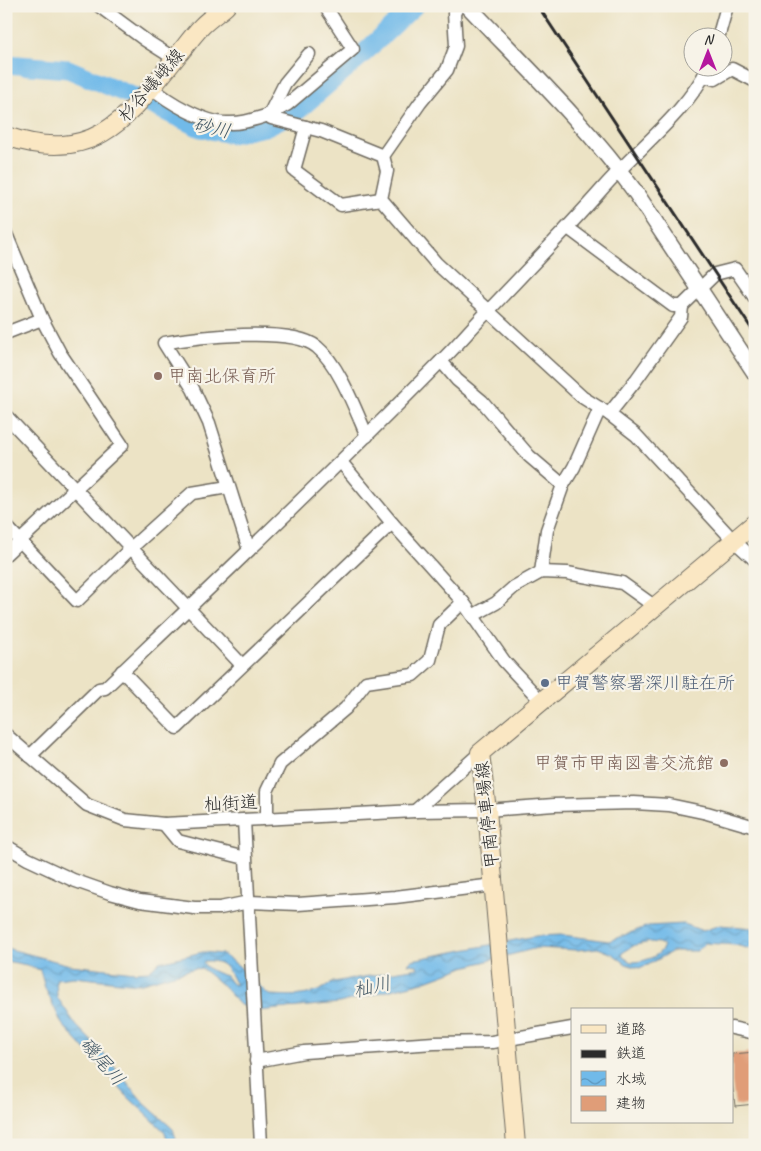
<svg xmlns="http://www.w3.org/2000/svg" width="761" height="1151" viewBox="0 0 761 1151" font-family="Caveat,'Klee One',sans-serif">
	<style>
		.water { fill: url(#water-waves); stroke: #4e728a; fill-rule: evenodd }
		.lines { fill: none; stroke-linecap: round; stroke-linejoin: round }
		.river { stroke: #71bae9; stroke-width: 19 }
		.building { fill: #e09d78 }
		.minor-casing { stroke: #6f6b61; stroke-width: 15 }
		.tertiary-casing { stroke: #6f6b61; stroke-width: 18 }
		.secondary-casing { stroke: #6f6b61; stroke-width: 20 }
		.minor { stroke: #fff; stroke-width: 12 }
		.tertiary { stroke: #fff; stroke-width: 15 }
		.secondary { stroke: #fae7c3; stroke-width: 18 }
		.rail { stroke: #2b2b2b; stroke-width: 3 }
		.education-dot { fill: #8d6e63; stroke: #f7f3e8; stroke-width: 2 }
		.service-dot { fill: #5c6f8a; stroke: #f7f3e8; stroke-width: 2 }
		.labels { text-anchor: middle; stroke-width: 4.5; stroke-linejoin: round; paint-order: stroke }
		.street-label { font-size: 18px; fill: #2b2b2b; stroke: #f7f3e8 }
		.education-label { font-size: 18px; fill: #785e54; stroke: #f7f3e8; text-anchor: start }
		.service-label { font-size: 18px; fill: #4e5e75; stroke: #f7f3e8; text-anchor: start }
		.water-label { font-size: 19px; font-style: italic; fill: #405664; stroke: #f7f3e8 }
	</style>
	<defs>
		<pattern id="water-waves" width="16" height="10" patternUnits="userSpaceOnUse" patternTransform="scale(1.25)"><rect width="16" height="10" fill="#71bae9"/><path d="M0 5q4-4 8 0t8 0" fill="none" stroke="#5d97bd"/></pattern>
	</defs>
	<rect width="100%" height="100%" fill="#f7f3e8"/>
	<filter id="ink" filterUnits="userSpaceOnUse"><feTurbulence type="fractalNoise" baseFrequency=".02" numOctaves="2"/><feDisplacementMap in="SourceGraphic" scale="10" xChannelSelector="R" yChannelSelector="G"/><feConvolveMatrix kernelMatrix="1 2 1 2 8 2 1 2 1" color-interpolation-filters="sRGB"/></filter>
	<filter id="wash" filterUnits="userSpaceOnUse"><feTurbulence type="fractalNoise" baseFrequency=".0096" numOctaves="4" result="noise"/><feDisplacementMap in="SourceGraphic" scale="20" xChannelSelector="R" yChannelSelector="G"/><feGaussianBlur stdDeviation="1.12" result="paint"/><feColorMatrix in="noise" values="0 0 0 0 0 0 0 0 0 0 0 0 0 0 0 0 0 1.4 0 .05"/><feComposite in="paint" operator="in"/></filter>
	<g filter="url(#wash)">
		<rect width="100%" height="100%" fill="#ece3c5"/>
		<path class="water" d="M684 924 703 931 720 925 753 928H755V950L735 945 705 943 697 951H673L648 965 639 968 626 964 613 954 598 948 577 950 537 948 464 967 423 982 339 1003 258 1011 240 1005 222 985 204 970 196 968 138 984 74 977 56 979 57 997 76 1025 102 1052 144 1103 173 1129 178 1145H168L165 1132 125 1094 62 1024 45 988 40 970 27 965 6 961V948L70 965 135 972 149 971 159 962 203 952 222 954 239 966 269 995C294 996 312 998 333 982L418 968 417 965 408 964 412 960 536 936 562 935 609 941 648 926ZM651 942 659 943 664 946C659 958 642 962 631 962L623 957 622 953 635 945ZM205 961C226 960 227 969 236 985L232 984 226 976C218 974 206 969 203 962Z"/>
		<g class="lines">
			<path class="river" d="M6 64 68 69 130 95 200 128 231 134 265 127 297 111 363 54 414 6"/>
		</g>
		<g id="blocks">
			<path class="building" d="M755 1052V1104L735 1106 732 1082V1054Z"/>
		</g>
	</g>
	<g filter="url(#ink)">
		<use href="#blocks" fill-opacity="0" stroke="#6f6b61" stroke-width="1"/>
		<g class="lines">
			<defs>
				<g id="minor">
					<path d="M99 6 145 40 175 59"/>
					<path d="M718 38 727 6"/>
					<path d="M704 76 715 79 732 69 755 81"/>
					<path d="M151 87C168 102 204 123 227 123 242 124 255 119 269 115L271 118 321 131 383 156 387 171 381 199 436 263 582 397 609 414 636 435 733 540 755 560"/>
					<path d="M269 115 288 104 353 49 325 6"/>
					<path d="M269 115 285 83 309 54"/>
					<path d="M306 127 294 170 341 205 381 199"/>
					<path d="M383 156 420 103 447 70 456 46 454 13 458 6"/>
					<path d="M568 228 673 306H682L715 274 735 269 755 298"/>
					<path d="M6 234 42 319 60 353 122 445 6 554"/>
					<path d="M6 333 42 319"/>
					<path d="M441 361 457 380 482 401 529 456 563 485"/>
					<path d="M609 414 636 380 681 317 682 306"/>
					<path d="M6 416 242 665"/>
					<path d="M341 462 392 523 463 602 504 661 541 701"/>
					<path d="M6 526 77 601 131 548 192 493 228 487"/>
					<path d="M249 550 209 423 193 389 164 343C195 337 293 326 317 347 339 365 355 409 367 436"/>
					<path d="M541 572 547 530 563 485 574 467 600 408"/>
					<path d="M474 615 496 603 514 587 541 572 567 573 622 583 654 606"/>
					<path d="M122 671 177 728 392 523"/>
					<path d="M6 735 87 805 125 820 164 824 415 811 487 810 554 805 634 803 669 805 707 813 755 827"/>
					<path d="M30 756 99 689 105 688C217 581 330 474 439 363 457 346 472 327 490 309 528 269 566 230 603 188 637 149 685 114 708 68"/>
					<path d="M415 811 480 753"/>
					<path d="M267 818V791L280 764 346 708 366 682 413 675 430 660 439 625 463 602"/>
					<path d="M244 820 261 1145"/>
					<path d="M164 824 178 841 245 858"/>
					<path d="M6 846 28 859 73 880 110 893 140 901 194 908H220L249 902 298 904 395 897 494 885"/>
					<path d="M732 1028 755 1033"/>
					<path d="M256 1061 304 1052 434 1043 492 1042 572 1028"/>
				</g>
				<path id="tertiary" d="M468 6C526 67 587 125 636 193L755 373"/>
				<g id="secondary">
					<path d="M6 136C99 168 131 112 183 49 189 41 195 33 202 26 209 19 218 13 226 6"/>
					<path d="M516 1145 487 810 480 753 755 523"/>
				</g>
			</defs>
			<use href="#minor" class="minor-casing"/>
			<use href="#tertiary" class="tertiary-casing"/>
			<use href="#secondary" class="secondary-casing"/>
			<use href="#minor" class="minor"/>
			<use href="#tertiary" class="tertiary"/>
			<use href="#secondary" class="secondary"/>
			<path class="rail" d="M538 6 755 334"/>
		</g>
	</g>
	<g class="education-dot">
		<circle cx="158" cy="376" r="5"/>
		<circle cx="724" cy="763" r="5"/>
	</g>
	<circle class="service-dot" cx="545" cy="683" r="5"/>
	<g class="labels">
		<g class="street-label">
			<text transform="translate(151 85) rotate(-49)" y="6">杉谷嶬峨線</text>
			<text transform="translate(231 803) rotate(-3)" y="6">杣街道</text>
			<text transform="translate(487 815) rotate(-96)" y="6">甲南停車場線</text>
		</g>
		<g class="education-label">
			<text x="168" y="382">甲南北保育所</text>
			<text x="714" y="769" text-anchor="end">甲賀市甲南図書交流館</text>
		</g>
		<g class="service-label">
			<text x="555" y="689">甲賀警察署深川駐在所</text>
		</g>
		<g class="water-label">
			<text transform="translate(212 127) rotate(12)" y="7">砂川</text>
			<text transform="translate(372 986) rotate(-13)" y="7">杣川</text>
			<text transform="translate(103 1061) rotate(49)" y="7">磯尾川</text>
		</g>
	</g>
	<rect width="761" height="1151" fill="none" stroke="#f7f3e8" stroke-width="25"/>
	<rect x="571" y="1008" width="162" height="115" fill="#f7f3e8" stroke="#a5a39c"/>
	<rect x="581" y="1025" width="25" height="8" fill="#fae7c3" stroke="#a5a39c"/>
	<text x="616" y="1034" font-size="15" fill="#2b2b2b">道路</text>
	<rect x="581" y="1050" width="25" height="8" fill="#2b2b2b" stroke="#a5a39c"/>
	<text x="616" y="1058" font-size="15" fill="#2b2b2b">鉄道</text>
	<rect x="581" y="1071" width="25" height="15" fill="url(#water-waves)" stroke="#a5a39c"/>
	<text x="616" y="1084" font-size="15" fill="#2b2b2b">水域</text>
	<rect x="581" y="1096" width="25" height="15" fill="#e09d78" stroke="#a5a39c"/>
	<text x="616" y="1108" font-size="15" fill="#2b2b2b">建物</text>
	<g transform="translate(708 52)"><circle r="24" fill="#f7f3e8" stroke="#a5a39c"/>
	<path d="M0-4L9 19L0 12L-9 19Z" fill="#b5179e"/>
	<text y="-8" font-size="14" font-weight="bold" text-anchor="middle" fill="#2b2b2b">N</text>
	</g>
</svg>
